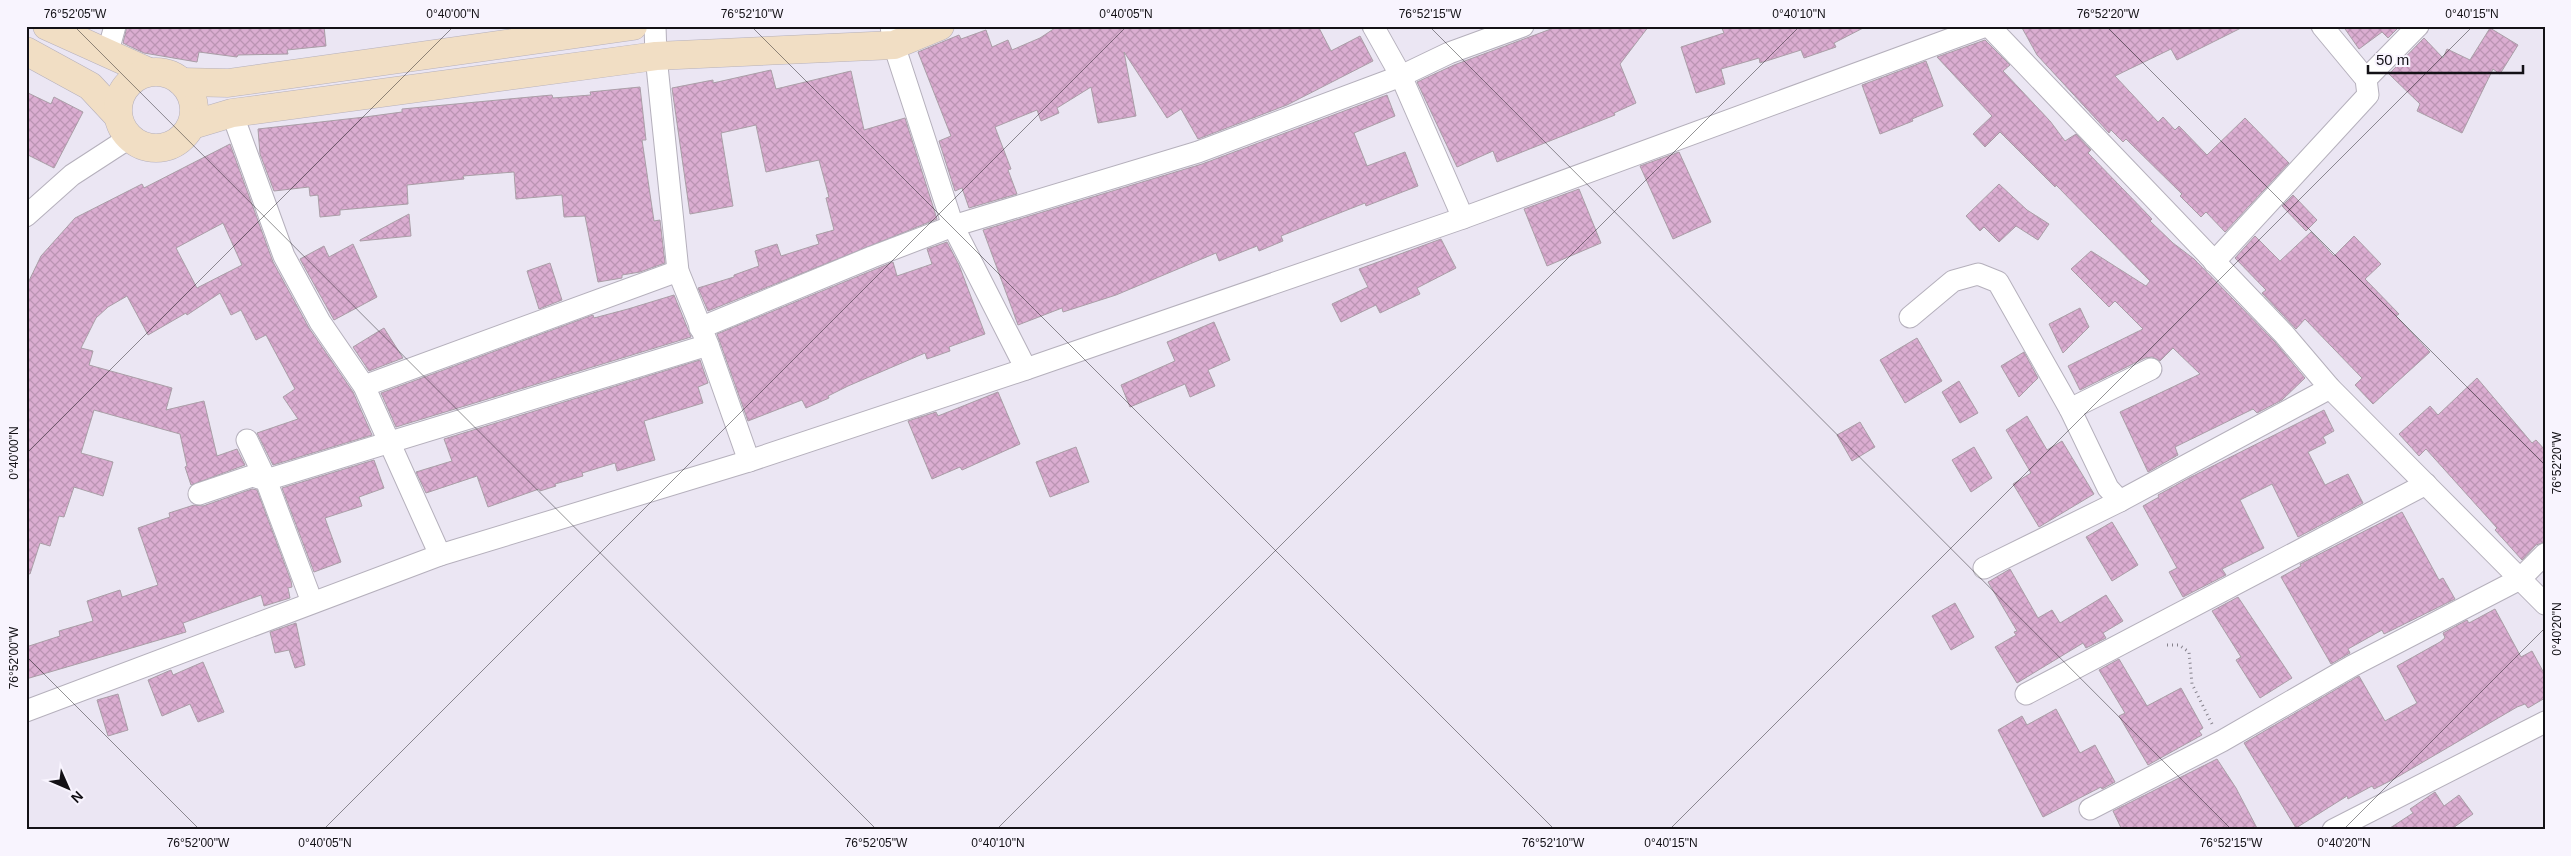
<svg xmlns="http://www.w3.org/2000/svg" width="2571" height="856" viewBox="0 0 2571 856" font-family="Helvetica,sans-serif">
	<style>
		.building { fill: url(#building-cross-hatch); stroke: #aa9ea7; fill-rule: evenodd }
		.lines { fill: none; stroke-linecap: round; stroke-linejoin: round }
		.minor-casing { stroke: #b5b0bc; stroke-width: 23 }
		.secondary-casing { stroke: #b5b0bc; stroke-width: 29 }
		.path { stroke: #85818b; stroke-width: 3; stroke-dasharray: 1 4; stroke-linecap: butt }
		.minor { stroke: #fff; stroke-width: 21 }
		.secondary { stroke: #f1dec4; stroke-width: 28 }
		.ticks { fill: none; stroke: #131116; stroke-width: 1; stroke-opacity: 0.45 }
		.neatline { fill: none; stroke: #131116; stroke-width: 2 }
		.ticks-label { font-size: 12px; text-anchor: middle; fill: #131116 }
	</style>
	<defs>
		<pattern id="building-cross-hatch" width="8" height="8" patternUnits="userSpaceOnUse" patternTransform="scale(1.25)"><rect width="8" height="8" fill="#dbadd1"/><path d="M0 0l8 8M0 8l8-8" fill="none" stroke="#bb94b3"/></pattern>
	</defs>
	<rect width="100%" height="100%" fill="#ebe6f3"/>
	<g class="building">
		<path d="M127 26H324L326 46 287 50 288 54 238 55 237 57 199 52 197 62 144 53 129 46 123 43Z"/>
		<path d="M1058 26H1318L1331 51 1360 36 1373 61 1287 105 1198 139 1181 109 1167 118 1124 52 1136 116 1098 123 1091 87 1057 108 1059 113 1041 121 1037 110 995 127 1011 169 1008 170 1017 194 969 208 962 188 955 191 939 141 951 136 918 52 959 35 961 39 986 30 992 47 1008 40 1012 50 1040 38Z"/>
		<path d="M1559 26H1649L1620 64 1636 103 1614 113 1615 115 1497 162 1493 151 1457 167 1417 82 1454 65Z"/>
		<path d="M1721 26H1867L1834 43 1836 47 1804 58 1801 50 1760 63 1759 58 1721 69 1725 84 1696 93 1681 47 1724 33Z"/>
		<path d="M2021 26H2245L2177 60 2171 49 2115 76 2158 122 2163 117 2175 130 2179 126 2207 155 2245 118 2289 163 2225 232 2206 212 2201 217 2180 196 2182 194 2126 139 2123 142 2111 130 2109 133 2037 55Z"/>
		<path d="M2343 26H2400L2388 38 2382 32 2359 49Z"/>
		<path d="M2490 28 2518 45 2500 74 2493 69 2462 133 2417 111 2420 104 2389 74 2424 38 2443 58 2447 49 2470 60Z"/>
		<path d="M1985 40 2010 65 2003 71 2050 121 2065 141 2076 134 2091 150 2088 153 2152 219 2150 221 2173 243 2194 259 2275 342 2305 378 2282 400 2257 413 2253 409 2175 447 2178 455 2148 472 2120 412 2200 374 2173 348 2160 361 2152 357 2145 358 2080 390 2068 366 2143 329 2115 301 2109 307 2071 269 2091 251 2146 286 2150 281 2056 185 2055 187 2000 132 1985 147 1973 134 1992 116 1937 57Z"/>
		<path d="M1926 61 1943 106 1912 119 1913 121 1880 134 1862 85Z"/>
		<path d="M771 70 776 89 851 71 864 130 905 118 937 219 708 311 698 288 734 277V275L759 266 755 251 777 244 781 256 819 244 816 235 834 230 826 198 829 197 819 160 766 172 756 125 721 133 733 206 690 214 672 88 713 80V83Z"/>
		<path d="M640 87 646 140H642L654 221 660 220 665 263 640 272 622 275V278L598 282 585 216 564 217 562 195 516 199 514 172 463 176 464 179 407 185 408 204 340 210V215L320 217 318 195 310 196 309 187 274 191 260 154 258 129 365 117 402 112V109L552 95 553 98 591 95 590 92Z"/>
		<path d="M26 92 51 104 54 97 83 112 54 168 26 154Z"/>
		<path d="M1387 95 1395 116 1354 133 1367 166 1405 152 1418 186 1366 206 1365 203 1281 236 1283 241 1259 251 1257 246 1219 261 1216 253 1116 295 1063 312 1062 308 1018 325 983 230 1202 164Z"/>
		<path d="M230 144 273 262 309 328 353 392 372 435 273 465 257 433 298 419 283 397 295 389 266 335 256 340 241 310 231 315 220 293 187 315 186 313 148 335 127 296 108 307 96 318 81 348 93 351 89 365 172 388 166 410 204 401 217 456 237 449 245 465 191 485 185 467 187 466 180 434 94 410 81 453 113 462 103 496 74 487 64 517 59 516 50 546 40 543 30 574 26 573V287L41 256 75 218 142 184 144 188ZM223 223 242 265 197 288 176 248Z"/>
		<path d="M1679 152 1711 222 1673 239 1640 166Z"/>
		<path d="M1999 184 2027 210 2049 224 2038 240 2016 226 1999 242 1984 227 1980 231 1966 216Z"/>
		<path d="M1579 189 1601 243 1547 266 1524 209Z"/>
		<path d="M2293 195 2317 220 2306 231 2282 206Z"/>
		<path d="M409 214 411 236 360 241V240Z"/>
		<path d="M2311 232 2334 256 2354 236 2381 264 2365 279 2399 314 2396 316 2430 352 2373 404 2355 385 2362 378 2305 319 2296 329 2262 293 2266 290 2235 258 2255 236 2280 261Z"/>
		<path d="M1441 239 1456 268 1417 288 1420 294 1380 313 1376 305 1341 322 1332 304 1368 287 1359 269Z"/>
		<path d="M947 242 959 265 985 334 949 347 950 351 927 359 925 353 848 386 828 396 829 398 806 408 802 400 748 421 717 334 893 262 897 276 932 264 927 249Z"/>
		<path d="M353 244 377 297 334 320 300 259 324 246 329 257Z"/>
		<path d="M550 263 562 300 539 309 527 271Z"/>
		<path d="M674 295 691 337 396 427 381 393 593 315 594 318 628 309Z"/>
		<path d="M2080 308 2089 327 2063 353 2049 324Z"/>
		<path d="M1214 322 1230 360 1208 370 1215 386 1190 397 1185 384 1130 407 1121 385 1175 361 1167 342Z"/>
		<path d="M384 328 403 358 369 371 353 347Z"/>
		<path d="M1917 338 1942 381 1905 403 1880 360Z"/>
		<path d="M2024 352 2038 378 2019 397 2001 366Z"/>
		<path d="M700 360 708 383 698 387 703 403 644 421 655 460 617 471 615 463 582 473 583 476 555 484 556 486 540 491 539 489 488 507 477 476 426 493 416 472 452 461 444 439Z"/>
		<path d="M2477 378 2532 443 2536 440 2545 450V542L2536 545 2522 560 2495 530 2497 528 2426 449 2419 456 2399 434 2430 406 2438 415Z"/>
		<path d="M1959 381 1978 413 1960 423 1942 392Z"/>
		<path d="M998 392 1020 444 962 470 960 467 932 479 908 421 936 412 938 416Z"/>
		<path d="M2324 410 2334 431 2323 437 2326 443 2308 452 2325 485 2348 474 2363 503 2298 537 2272 484 2240 500 2264 548 2222 569 2226 575 2183 597 2169 572 2177 568 2143 506 2159 497 2158 495 2189 478Z"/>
		<path d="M2027 416 2047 450 2062 441 2094 494 2039 527 2013 484 2031 473 2006 430Z"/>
		<path d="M1860 422 1875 447 1852 461 1837 435Z"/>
		<path d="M1076 447 1089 482 1050 497 1036 462Z"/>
		<path d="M1974 447 1992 478 1971 492 1952 460Z"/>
		<path d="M374 460 384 488 359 497 362 506 325 518 341 562 314 572 282 488Z"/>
		<path d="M252 489 257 490 291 581 292 587 288 588 290 598 264 606 261 595 183 623 186 632 26 679V647L60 636 59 631 93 621 87 601 120 590 122 597 158 585 138 528 170 517 169 513 194 505 203 506Z"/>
		<path d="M2402 512 2439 580 2443 578 2455 599 2384 634 2382 630 2348 649 2350 653 2331 664 2281 577 2301 566 2300 564Z"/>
		<path d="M2112 522 2138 565 2112 581 2086 537Z"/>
		<path d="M2010 569 2038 618 2052 610 2060 623 2106 595 2123 621 2103 633 2106 638 2086 648 2083 643 2017 683 1995 647 2016 635 2014 632 2017 631 1988 582Z"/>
		<path d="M2238 597 2292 678 2260 698 2236 660 2241 657 2212 611Z"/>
		<path d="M1955 603 1974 637 1951 650 1932 616Z"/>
		<path d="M2495 609 2521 657 2532 651 2545 675V698L2528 708 2525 704 2517 707 2394 779 2374 789 2372 786 2348 799 2347 796 2296 828 2244 743 2359 676 2385 721 2417 703 2397 666 2440 642 2445 638 2443 633 2467 620 2469 623Z"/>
		<path d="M296 623 305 665 295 668 289 650 275 653 270 632Z"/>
		<path d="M2119 659 2147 706 2181 688 2203 728 2199 731 2202 735 2148 765 2119 716 2125 713 2099 670Z"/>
		<path d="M203 662 224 712 198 722 190 704 162 716 148 680 171 670 173 675Z"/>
		<path d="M118 694 128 730 108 736 97 700Z"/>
		<path d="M2056 709 2080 753 2095 745 2115 782 2102 789 2101 787 2043 817 1998 730 2022 716 2027 725Z"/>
		<path d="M2217 759 2236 788 2258 830H2122L2113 811Z"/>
		<path d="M2435 792 2444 806 2459 795 2473 814 2450 830H2387L2413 813 2410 809Z"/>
	</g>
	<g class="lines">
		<defs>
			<g id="minor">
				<path d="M655 26 656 56 678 271 708 345 749 461"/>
				<path d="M891 26 894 45 953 226 1026 369"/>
				<path d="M1373 26 1401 76 1463 218"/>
				<path d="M1989 26 2284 334 2330 388 2545 604"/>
				<path d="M107 55 115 26"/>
				<path d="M2366 79 2418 26"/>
				<path d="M232 113 284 256 320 322 364 386 440 555"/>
				<path d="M26 216 72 175 129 138"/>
				<path d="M2214 262 2368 95 2366 79 2322 26"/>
				<path d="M1910 317 1953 281 1978 274 1998 282 2070 409 2108 488 2120 501"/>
				<path d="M700 328 872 257 953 226 1198 152 1401 76 1449 53 1523 26"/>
				<path d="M364 386 678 271"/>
				<path d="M2070 409 2151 369"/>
				<path d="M247 440 266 480 312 602"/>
				<path d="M199 494 252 476 266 480 708 345"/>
				<path d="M1984 568 2120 501 2330 388"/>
				<path d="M2026 694 2426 484"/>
				<path d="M26 711 440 555 749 461 1026 369 1463 218 1986 26"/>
				<path d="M2090 809 2222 741 2352 666 2520 579 2545 554"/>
				<path d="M2333 830 2545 722"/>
			</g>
			<g id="secondary">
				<path d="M47 26 149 72"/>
				<path d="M26 51 90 86 118 116"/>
				<circle cx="156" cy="110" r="38"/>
				<path d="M182 82 228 83 633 26"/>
				<path d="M192 125 232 113 656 56 894 45 940 26"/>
			</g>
		</defs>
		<use href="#minor" class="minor-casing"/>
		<use href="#secondary" class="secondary-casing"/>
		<path class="path" d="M2167 645H2179L2189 652 2192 684 2212 724"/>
		<use href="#minor" class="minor"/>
		<use href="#secondary" class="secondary"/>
	</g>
	<path class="ticks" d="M74 26 877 830M751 26 1555 830M1429 26 2232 830M2106 26 2545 465M26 454 454 26M26 656 200 830M323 830 1127 26M996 830 1800 26M1669 830 2473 26M2343 830 2545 628"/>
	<rect width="2571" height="856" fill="none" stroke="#f8f4fe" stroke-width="55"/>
	<g transform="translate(68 788) rotate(135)" stroke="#f8f4fe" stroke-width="4" paint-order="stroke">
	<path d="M0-4L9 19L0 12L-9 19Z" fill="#131116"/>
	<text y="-8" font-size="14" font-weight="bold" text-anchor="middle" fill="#131116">N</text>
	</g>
	<path d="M2368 65v8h155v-8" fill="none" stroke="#131116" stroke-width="2.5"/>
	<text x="2376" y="65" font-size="15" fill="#131116" stroke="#f8f4fe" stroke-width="4" paint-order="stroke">50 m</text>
	<rect x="28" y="28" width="2516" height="800" class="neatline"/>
	<g class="ticks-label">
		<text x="75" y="18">76°52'05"W</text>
		<text x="453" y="18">0°40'00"N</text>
		<text x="752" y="18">76°52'10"W</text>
		<text x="1126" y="18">0°40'05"N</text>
		<text x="1430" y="18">76°52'15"W</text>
		<text x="1799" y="18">0°40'10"N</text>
		<text x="2108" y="18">76°52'20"W</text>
		<text x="2472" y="18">0°40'15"N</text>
		<text transform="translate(14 453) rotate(-90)" y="4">0°40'00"N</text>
		<text transform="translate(2557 463) rotate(-90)" y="4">76°52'20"W</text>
		<text transform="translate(2557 629) rotate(-90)" y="4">0°40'20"N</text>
		<text transform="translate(14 658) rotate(-90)" y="4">76°52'00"W</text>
		<text x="198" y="847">76°52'00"W</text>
		<text x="325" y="847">0°40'05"N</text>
		<text x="876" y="847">76°52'05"W</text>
		<text x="998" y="847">0°40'10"N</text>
		<text x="1553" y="847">76°52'10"W</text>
		<text x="1671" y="847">0°40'15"N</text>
		<text x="2231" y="847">76°52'15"W</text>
		<text x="2344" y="847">0°40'20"N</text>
	</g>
</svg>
